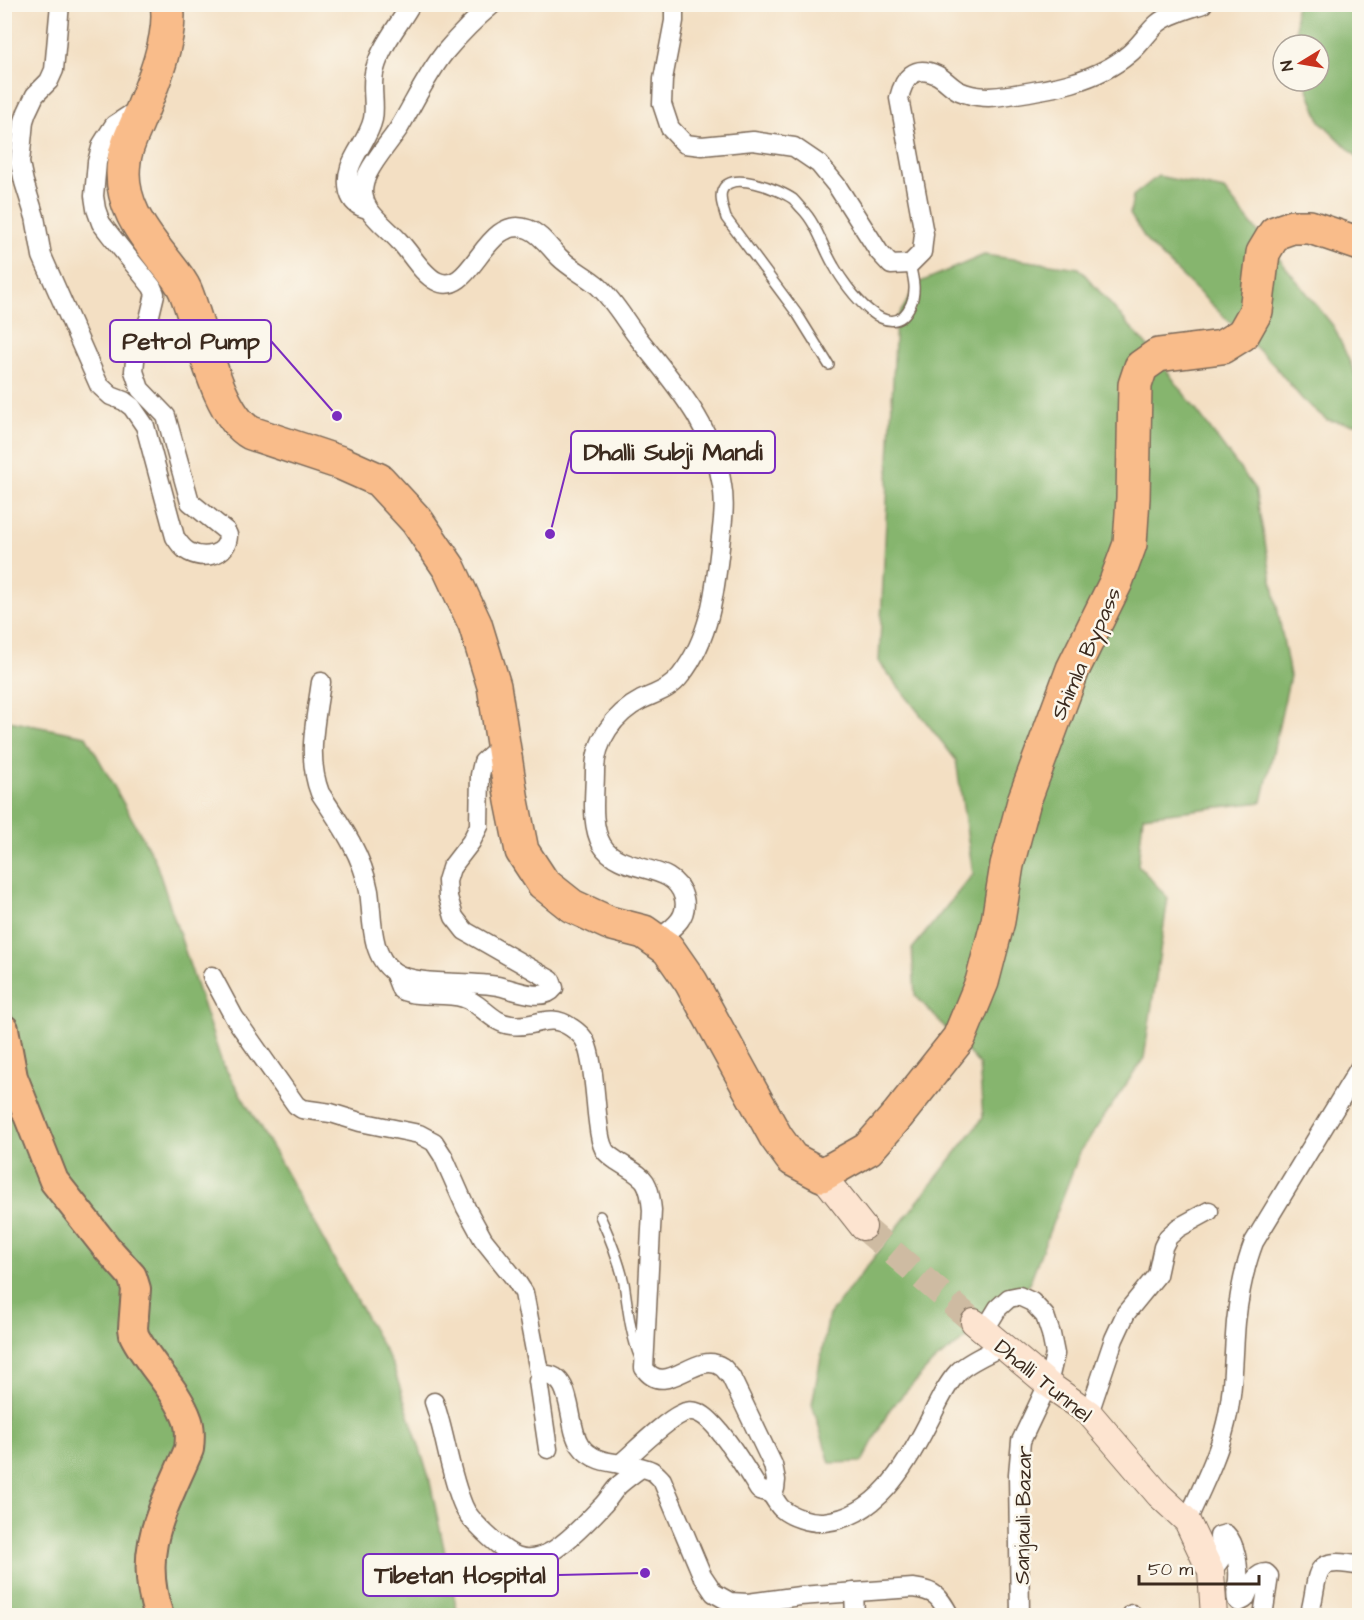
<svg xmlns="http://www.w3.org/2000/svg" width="1364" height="1620" viewBox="0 0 1364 1620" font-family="'Architects Daughter',sans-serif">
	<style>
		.forest { fill: #86b56e; stroke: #607046; stroke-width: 1.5 }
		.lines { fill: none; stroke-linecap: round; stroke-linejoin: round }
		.secondary-tunnel { stroke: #cebba2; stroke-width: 26; stroke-dasharray: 26 13; stroke-linecap: butt }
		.lane-casing { stroke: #7b6958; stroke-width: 12 }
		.street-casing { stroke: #7b6958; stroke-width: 21 }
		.secondary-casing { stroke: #7b6958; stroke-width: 28 }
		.primary-casing { stroke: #7b6958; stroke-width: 32 }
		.highway-casing { stroke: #7b6958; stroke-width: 36 }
		.lane { stroke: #fff; stroke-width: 9 }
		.street { stroke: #fff; stroke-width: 18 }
		.secondary { stroke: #fde4d0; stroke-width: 26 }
		.primary { stroke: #f9bc8a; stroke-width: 28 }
		.highway { stroke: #f9bc8a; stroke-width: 33 }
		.labels { text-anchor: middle; stroke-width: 5; stroke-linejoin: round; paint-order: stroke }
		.street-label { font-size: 22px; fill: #3b2a1e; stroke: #fbf7ec }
		.leader { fill: none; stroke: #7b2cbf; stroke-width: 2 }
		.callout-dot { fill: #7b2cbf; stroke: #fbf7ec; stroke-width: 2 }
		.callout { fill: #fbf7ec; stroke: #7b2cbf; stroke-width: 2 }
		.callout-label { font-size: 24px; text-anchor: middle; font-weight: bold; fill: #3b2a1e }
	</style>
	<rect width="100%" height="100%" fill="#fbf7ec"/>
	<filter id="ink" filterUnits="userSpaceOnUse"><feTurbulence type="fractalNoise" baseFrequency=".0167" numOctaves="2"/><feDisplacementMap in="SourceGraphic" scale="12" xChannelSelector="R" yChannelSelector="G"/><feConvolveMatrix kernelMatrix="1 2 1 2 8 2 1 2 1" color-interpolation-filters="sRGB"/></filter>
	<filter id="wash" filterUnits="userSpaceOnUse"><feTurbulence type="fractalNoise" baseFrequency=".008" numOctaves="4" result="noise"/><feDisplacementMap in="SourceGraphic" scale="24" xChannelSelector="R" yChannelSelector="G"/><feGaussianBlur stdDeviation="1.35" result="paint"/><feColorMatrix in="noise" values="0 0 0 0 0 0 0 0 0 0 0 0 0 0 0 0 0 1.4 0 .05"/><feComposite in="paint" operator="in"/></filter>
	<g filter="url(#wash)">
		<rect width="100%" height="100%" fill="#f3dfc3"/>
		<g class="forest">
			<path d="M1297 5H1359V159L1320 121 1305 81H1319V45H1297L1295 9Z"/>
			<path d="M1158 176 1224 190 1334 327 1359 383V422L1355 424 1327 420 1302 399 1273 364 1148 243 1130 214 1133 196Z"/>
			<path d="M984 255 1079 268 1155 355 1255 489 1290 676 1262 802 1143 816 1138 865 1168 898 1144 1058 1080 1152 1024 1297 932 1363 890 1409 862 1462 830 1463 812 1404 829 1315 983 1118 979 1064 915 995 912 949 973 874 956 760 879 662 896 320 918 283Z"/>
			<path d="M4 720 86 736 155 860 222 1063 278 1158 393 1366 429 1477 458 1615H5Z"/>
		</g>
	</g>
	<g filter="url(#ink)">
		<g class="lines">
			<path class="secondary-tunnel" d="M863 1227 974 1322"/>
			<defs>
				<g id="lane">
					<path d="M829 365 798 315 726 218C724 210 719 199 722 191 730 169 780 190 793 199 796 202 799 206 802 209 817 224 823 248 834 266 846 288 891 350 911 304 917 291 913 277 910 264"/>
					<path d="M600 1216C610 1238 619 1260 624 1283 628 1308 630 1334 640 1358"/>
				</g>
				<g id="street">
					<path d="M60 4 54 70 49 81 35 95 27 112 24 121 20 163 24 182 35 217 42 256 99 385 111 396 124 401 132 407 145 426 175 537C179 543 183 549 189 552 205 560 228 555 228 535L226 531 190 502 166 416 140 389 134 371 136 350 149 319 155 294 152 287 111 236 101 223 96 209 94 196 97 162 102 144 114 125 140 108"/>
					<path d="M493 4C475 19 460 34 445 52 426 76 414 103 399 128 389 143 376 157 368 173 365 179 363 186 363 193 364 199 366 206 370 211 379 223 390 231 399 241 411 253 421 273 436 281 472 300 484 213 528 229 541 234 549 247 559 257 570 268 585 275 597 285 614 300 625 321 639 339 675 385 713 425 722 485 726 506 722 526 720 547 715 592 710 638 681 675 671 689 656 693 641 700 614 714 595 741 595 771 595 794 590 824 602 845 621 876 674 860 684 898 689 919 671 929 657 940"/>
					<path d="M674 4V21L663 79 662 104 670 128 685 144 702 146 753 141 794 147 819 164 837 186 879 252 891 265 910 264 922 252 924 234 899 98C904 78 914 64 937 75 945 79 951 87 959 91 976 98 991 98 1009 95 1050 89 1096 82 1129 54 1140 45 1147 33 1157 24 1168 14 1189 9 1203 4"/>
					<path d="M368 209C358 207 352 203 349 192 342 161 367 146 373 119 376 103 370 85 375 69 381 46 399 25 411 4"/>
					<path d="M321 682C316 719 306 757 320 793 340 823 362 854 369 891 373 917 369 955 394 972 416 987 470 980 498 986 513 989 543 1003 554 988L551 980 465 931 454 917 448 897 447 881 451 868 471 842 479 826 480 775 483 762 504 743"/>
					<path d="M394 972 401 990C421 999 443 991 464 998 481 1003 492 1023 511 1025 535 1029 548 1011 572 1028 578 1032 582 1035 585 1041 594 1059 595 1101 598 1122 599 1131 600 1142 604 1149 606 1154 613 1158 617 1161 643 1178 649 1176 652 1210L644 1368C666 1400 696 1349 722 1367 725 1369 728 1374 731 1377L773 1465 776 1480 775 1489 770 1493 759 1490C747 1471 718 1421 699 1413 693 1410 686 1411 681 1414 664 1422 635 1451 620 1464"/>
					<path d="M212 976 234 1017 296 1105 302 1109 331 1113 360 1122 419 1134 434 1142 443 1156 466 1208 483 1239 515 1279 524 1293 540 1377"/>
					<path d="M984 1331 998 1308 1009 1298 1019 1296 1032 1302 1045 1316 1051 1334 1055 1354 1048 1384 1021 1441 1018 1474 1020 1616"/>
					<path d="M434 1402C446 1436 449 1472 463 1505 467 1516 477 1525 485 1533 507 1554 525 1568 554 1550 571 1539 588 1521 602 1506 608 1500 613 1491 619 1485 626 1479 634 1473 641 1468"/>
					<path d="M1089 1413 1114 1339 1126 1313 1157 1275 1163 1247 1168 1237 1178 1228 1209 1211"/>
					<path d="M548 1449 538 1381 542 1375C575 1372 566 1425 580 1445 596 1469 630 1460 652 1471 656 1473 659 1477 662 1480L702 1575 714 1593 730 1602 748 1603 800 1596 913 1588C936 1591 939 1596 950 1616"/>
					<path d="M770 1493C774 1497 777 1504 781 1508 791 1517 810 1523 824 1522 877 1517 906 1466 928 1423 937 1406 945 1386 958 1372 969 1361 988 1354 1002 1346"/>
					<path d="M1187 1521C1201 1489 1218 1457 1226 1423 1234 1391 1233 1356 1236 1322 1239 1295 1244 1268 1254 1242L1360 1067"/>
					<path d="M1211 1572 1220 1560 1219 1536 1226 1534C1236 1544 1239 1567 1238 1580 1237 1587 1235 1593 1237 1600L1239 1602 1245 1599C1250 1589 1254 1573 1266 1573L1269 1576 1263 1616"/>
					<path d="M854 1592 855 1616"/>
					<path d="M1131 1616 1132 1614"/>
					<path d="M1309 1616C1321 1576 1307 1555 1360 1566"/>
				</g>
				<g id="secondary">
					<path d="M822 1175 863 1227"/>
					<path d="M974 1322 1048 1384 1089 1413 1159 1495 1187 1521 1211 1572 1214 1616"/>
				</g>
				<path id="primary" d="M4 1029 13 1077 54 1181 106 1247 132 1276 136 1289 133 1328 134 1335C149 1365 177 1389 188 1421 191 1430 190 1440 189 1449 164 1509 136 1549 159 1616"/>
				<path id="highway" d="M167 4C173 38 150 91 137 123 132 135 125 148 124 161 118 201 141 231 164 260 171 269 180 279 185 290 200 324 216 415 251 433L341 463 379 480 417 521 449 568 475 624 494 686 512 801 522 851 543 883 572 906 609 923 644 932 668 949 691 982 776 1137 792 1159 822 1175 868 1149 897 1116 959 1038 982 982 998 921 1007 865 1024 801 1073 669 1116 582 1130 544 1133 498 1135 385 1141 367 1158 355 1222 347 1243 334 1256 311 1263 253 1275 233 1292 227H1310L1360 244"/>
			</defs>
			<use href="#lane" class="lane-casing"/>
			<use href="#street" class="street-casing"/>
			<use href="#secondary" class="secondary-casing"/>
			<use href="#primary" class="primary-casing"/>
			<use href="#highway" class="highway-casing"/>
			<use href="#lane" class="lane"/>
			<use href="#street" class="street"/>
			<use href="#secondary" class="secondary"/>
			<use href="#primary" class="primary"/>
			<use href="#highway" class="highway"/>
		</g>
	</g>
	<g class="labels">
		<g class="street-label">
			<text transform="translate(1085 653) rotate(-66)" y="8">Shimla Bypass</text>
			<text transform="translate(1044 1380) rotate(39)" y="8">Dhalli Tunnel</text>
			<text transform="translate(1022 1515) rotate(-89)" y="8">Sanjauli Bazar</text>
		</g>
	</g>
	<path class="leader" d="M337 416L271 341M550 534L571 452M645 1573L558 1575"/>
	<g class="callout-dot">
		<circle cx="337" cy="416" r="6"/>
		<circle cx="550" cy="534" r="6"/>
		<circle cx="645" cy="1573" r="6"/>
	</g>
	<g class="callout">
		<rect x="110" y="320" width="161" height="42" rx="6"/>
		<rect x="571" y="431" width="204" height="42" rx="6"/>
		<rect x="363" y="1554" width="195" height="42" rx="6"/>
	</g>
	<g class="callout-label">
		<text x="191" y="349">Petrol Pump</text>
		<text x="673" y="460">Dhalli Subji Mandi</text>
		<text x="460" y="1583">Tibetan Hospital</text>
	</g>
	<rect width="1364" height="1620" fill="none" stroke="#fbf7ec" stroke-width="24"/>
	<g transform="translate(1301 63) rotate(259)"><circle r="28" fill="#fbf7ec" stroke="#aea59a" stroke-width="1.5"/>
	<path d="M0-4.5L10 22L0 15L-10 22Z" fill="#c8321e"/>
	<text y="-9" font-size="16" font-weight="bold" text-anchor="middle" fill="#3b2a1e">N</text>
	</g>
	<path d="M1139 1575v9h120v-9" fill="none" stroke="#3b2a1e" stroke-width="3"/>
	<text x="1148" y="1575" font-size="18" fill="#3b2a1e" stroke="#fbf7ec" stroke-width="4.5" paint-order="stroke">50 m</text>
</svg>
